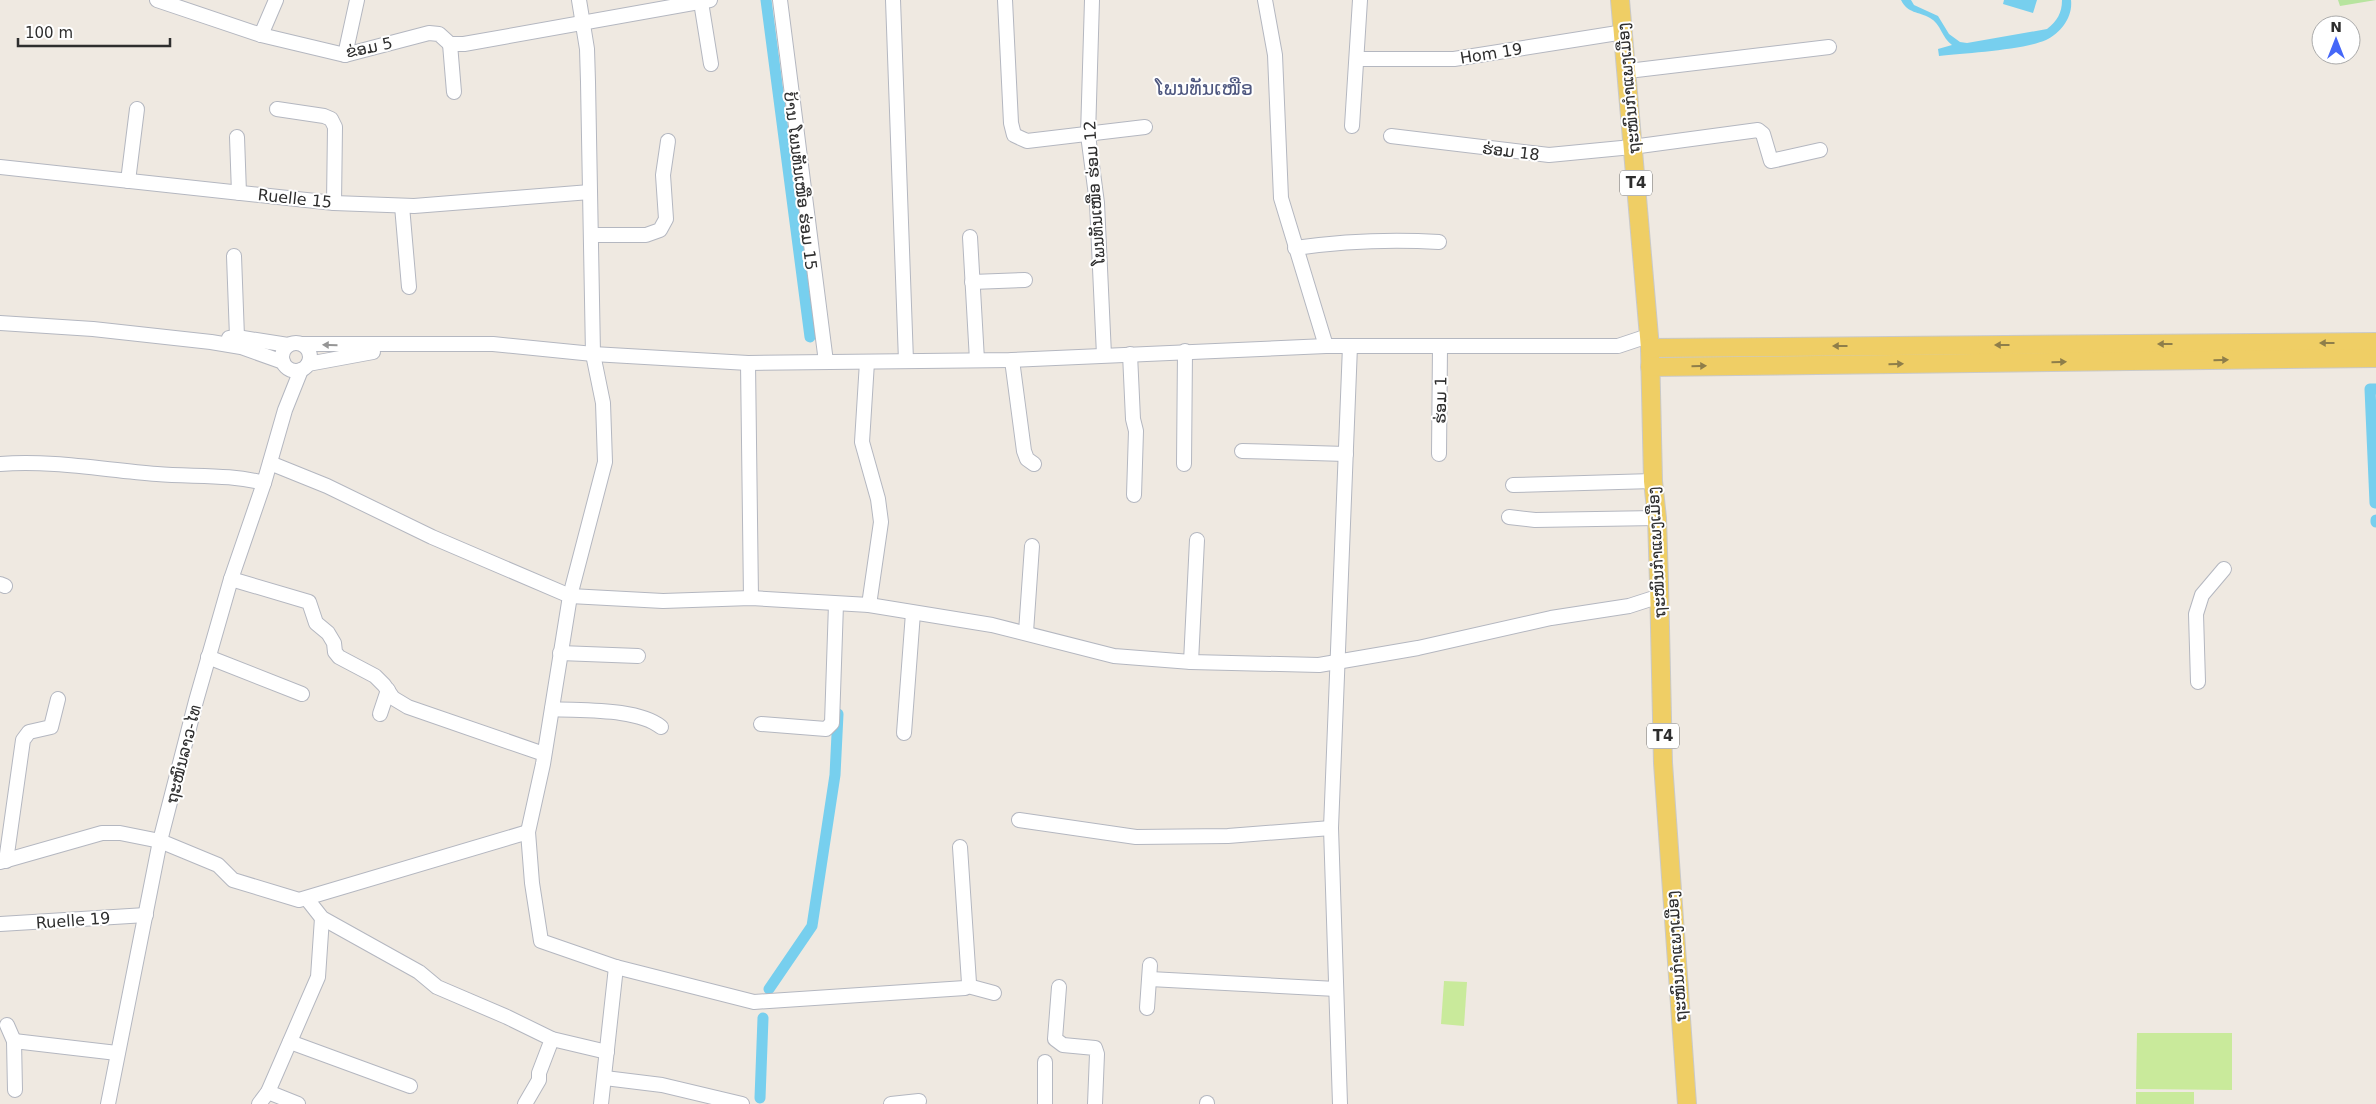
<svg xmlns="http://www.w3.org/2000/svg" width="2376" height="1104" viewBox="0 0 2376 1104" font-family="'DejaVu Sans','Noto Sans Lao',sans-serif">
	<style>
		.green { fill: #b7e49f }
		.pitch { fill: #c9ea9b }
		.water { fill: #77cfee }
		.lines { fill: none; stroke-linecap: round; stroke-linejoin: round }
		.canal { stroke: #77cfee; stroke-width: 11 }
		.minor-casing { stroke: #b4b7c0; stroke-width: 16 }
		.major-casing { stroke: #c9c9c9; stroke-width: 20 }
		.minor { stroke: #fff; stroke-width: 14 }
		.major { stroke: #efce65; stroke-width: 18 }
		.oneway { fill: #8e7e4a }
		.oneway2 { fill: #969696 }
		.labels { text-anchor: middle; stroke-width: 4; stroke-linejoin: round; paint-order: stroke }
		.shield { fill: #fff; stroke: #6d6d6d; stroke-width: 1 }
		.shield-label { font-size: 15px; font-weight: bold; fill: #2e2e2e }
		.street-label { font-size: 16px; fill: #2e2e2e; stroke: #fff }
		.quarter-label { font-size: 19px; fill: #4e577f; stroke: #fff }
	</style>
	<rect width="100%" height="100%" fill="#efe9e1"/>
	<path class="green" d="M2338 0H2376L2340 6Z"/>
	<g class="pitch">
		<path d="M1444 981 1467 982 1464 1026 1441 1024Z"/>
		<path d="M2137 1033H2232V1090L2136 1089Z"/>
		<rect x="2136" y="1092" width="58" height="12"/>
	</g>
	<g class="water">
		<path d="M1901 0H1911L1914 5 1938 16 1949 34 1960 42 1967 43 2047 29C2057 21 2062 13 2062 0H2071C2073 17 2061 33 2046 40 2023 50 1966 53 1939 56L1938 49 1952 45C1942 38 1941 24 1930 18 1918 11 1908 14 1901 0Z"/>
		<path d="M2004 0H2037L2033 13 2003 4Z"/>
	</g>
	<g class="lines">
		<g class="canal">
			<path d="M766 0 810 337"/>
			<path d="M2375 503 2370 389H2376"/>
			<path d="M2376 520V522"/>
			<path d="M769 989 812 926 835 775 838 714"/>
			<path d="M760 1098 763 1018"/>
		</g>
		<defs>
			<g id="minor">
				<path d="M157 0 261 35 345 55 429 33 439 34 450 44H464L710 0"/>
				<path d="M579 0 587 49 588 82 593 354 603 403 605 462 570 596 543 764 528 832 532 883 541 941 616 967 754 1002 965 988 968 986 969 983 960 847"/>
				<path d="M780 0 826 362"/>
				<path d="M893 0 906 361"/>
				<path d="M1005 0 1011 123 1014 135 1027 141 1145 127"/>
				<path d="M1092 0 1088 135 1097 203 1104 355"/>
				<path d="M1265 0 1275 55 1281 198 1326 346"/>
				<path d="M701 2 711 64"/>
				<path d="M261 35 276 0"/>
				<path d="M450 44 454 92"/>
				<path d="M345 55 357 0"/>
				<path d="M1357 59H1454L1624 32"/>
				<path d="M1628 71 1829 47"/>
				<path d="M277 109 324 116 331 119 335 127 334 203"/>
				<path d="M1352 126 1360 0"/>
				<path d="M1391 136 1549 155 1632 147 1758 130 1763 134 1771 161 1820 150"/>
				<path d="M237 137 239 193"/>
				<path d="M0 167 334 203 414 206 590 192"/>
				<path d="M128 181 137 109"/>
				<path d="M402 206 409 287"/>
				<path d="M591 235H646L660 230 666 219 663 175 668 141"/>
				<path d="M970 237 977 360"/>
				<path d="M1295 248C1344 241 1390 239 1439 242"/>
				<path d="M234 256 237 337"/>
				<path d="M972 282 1025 280"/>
				<path d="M0 323 93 329 211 342 241 347 283 362"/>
				<path d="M229 338 237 337 288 345"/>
				<circle cx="296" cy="357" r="14"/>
				<path d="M302 344H493L593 354 748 363 1012 360 1326 346H1618L1648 336"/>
				<path d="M1130 354 1133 419 1136 431 1134 495"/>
				<path d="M1012 360 1024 451 1027 459 1034 464"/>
				<path d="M867 362 862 442 878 499 881 522 869 605"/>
				<path d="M748 363 751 598"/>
				<path d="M308 364 373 352"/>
				<path d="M1242 451 1346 454"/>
				<path d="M1439 454 1440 347"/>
				<path d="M270 463 327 486 432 537 570 596 663 601 751 598 869 605 992 625 1114 656 1191 662 1319 665 1418 648 1551 618 1629 606 1660 596"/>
				<path d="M0 464C53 460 104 470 157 474 193 477 230 474 264 483"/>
				<path d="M1184 464 1185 351"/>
				<path d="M1513 485 1653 481"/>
				<path d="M1509 517 1535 520 1657 518"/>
				<path d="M231 579 309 602 316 623 328 633 334 643 335 652 339 657 375 676 384 685 393 698 408 707 544 754"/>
				<path d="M0 584 5 586"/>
				<path d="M1026 632 1032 546"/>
				<path d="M560 653 638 656"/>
				<path d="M208 657 302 694"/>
				<path d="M1191 662 1197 540"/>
				<path d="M2198 682 2196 614 2202 595 2224 569"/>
				<path d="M552 709C582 711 637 708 661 727"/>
				<path d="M380 714 388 690"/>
				<path d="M761 724 826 729 832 723 836 604"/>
				<path d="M904 733 913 613"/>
				<path d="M1019 820 1136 837 1228 836 1331 828"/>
				<path d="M6 861 23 740 29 732 51 727 58 699"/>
				<path d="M0 862 102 833H120L160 841 218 865 233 880 299 900 528 832"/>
				<path d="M307 899 322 918 419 972 437 987 507 1017 552 1039 607 1052"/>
				<path d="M0 924 146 915"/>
				<path d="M1150 979 1336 989"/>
				<path d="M968 986 994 993"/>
				<path d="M1059 987 1055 1039 1063 1045 1095 1048 1097 1054 1095 1104"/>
				<path d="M1147 1008 1150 965"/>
				<path d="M7 1025 14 1041 15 1090"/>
				<path d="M14 1041 117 1053"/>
				<path d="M290 1042 410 1086"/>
				<path d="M605 1078 662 1085 742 1104"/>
				<path d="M268 1092 298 1104"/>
				<path d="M1207 1103V1104"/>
				<path d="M108 1104 160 841 196 701 231 579 264 483 285 410 301 370"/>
				<path d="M259 1104 268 1092 318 977 322 918"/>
				<path d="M525 1104 539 1080V1073L552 1039"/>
				<path d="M601 1104 616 967"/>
				<path d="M891 1104 919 1101"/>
				<path d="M1045 1104V1062"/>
				<path d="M1340 1104 1331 828 1350 346"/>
			</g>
			<g id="major">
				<path d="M1620 0 1650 348 1653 481 1657 518 1659 583 1663 763 1687 1104"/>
				<path d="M1650 348 2376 342"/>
				<path d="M1650 367 2376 358"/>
			</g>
		</defs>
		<use href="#minor" class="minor-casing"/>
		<use href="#major" class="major-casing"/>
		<use href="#minor" class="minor"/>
		<use href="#major" class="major"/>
	</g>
	<defs><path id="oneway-solid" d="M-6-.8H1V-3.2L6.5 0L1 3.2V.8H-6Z" transform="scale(1.25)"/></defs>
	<g class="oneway">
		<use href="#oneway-solid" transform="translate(2327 343) rotate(180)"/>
		<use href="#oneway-solid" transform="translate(2165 344) rotate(180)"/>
		<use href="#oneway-solid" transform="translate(2002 345) rotate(180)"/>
		<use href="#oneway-solid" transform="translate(1840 346) rotate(180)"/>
		<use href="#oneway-solid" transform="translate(2221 360) rotate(-1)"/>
		<use href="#oneway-solid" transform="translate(2059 362) rotate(-1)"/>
		<use href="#oneway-solid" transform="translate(1896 364) rotate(-1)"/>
		<use href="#oneway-solid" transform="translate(1699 366) rotate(-1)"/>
	</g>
	<use class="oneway2" href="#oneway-solid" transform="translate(330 345) rotate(-179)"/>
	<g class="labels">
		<g class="shield">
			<rect x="1620" y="170.5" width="32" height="25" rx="4"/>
			<rect x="1647" y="723.5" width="32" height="25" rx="4"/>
		</g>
		<g class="shield-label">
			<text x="1636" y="188">T4</text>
			<text x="1663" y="741">T4</text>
		</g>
		<g class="street-label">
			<text transform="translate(369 47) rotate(-12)" y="6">ຂ່ອມ 5</text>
			<text transform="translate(1491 53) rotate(-9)" y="6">Hom 19</text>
			<text transform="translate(1628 88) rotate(-95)" y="6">ຖະໜົນກຳແພງເມືອງ</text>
			<text transform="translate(1511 151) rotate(7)" y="6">ຮ່ອມ 18</text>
			<text transform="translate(801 181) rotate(83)" y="6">ບ້ານ ໂພນທັນເໜືອ ຮ່ອມ 15</text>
			<text transform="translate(1094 193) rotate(-94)" y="6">ໂພນທັນເໜືອ ຮ່ອມ 12</text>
			<text transform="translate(295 198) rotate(6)" y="6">Ruelle 15</text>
			<text transform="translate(1440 400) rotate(-89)" y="6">ຮ່ອມ 1</text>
			<text transform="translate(1656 552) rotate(-93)" y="6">ຖະໜົນກຳແພງເມືອງ</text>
			<text transform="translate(183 754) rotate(-76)" y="6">ຖະໜົນລາວ-ໄທ</text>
			<text transform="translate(73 920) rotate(-4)" y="6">Ruelle 19</text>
			<text transform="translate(1676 956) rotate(-94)" y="6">ຖະໜົນກຳແພງເມືອງ</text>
		</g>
		<g class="quarter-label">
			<text x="1204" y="95">ໂພນທັນເໜືອ</text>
		</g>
	</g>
	<g transform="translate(2336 40)"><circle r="24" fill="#ffffff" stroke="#ababab"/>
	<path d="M0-4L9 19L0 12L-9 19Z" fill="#4567f8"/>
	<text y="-8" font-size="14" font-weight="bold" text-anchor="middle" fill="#2e2e2e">N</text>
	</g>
	<path d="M18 38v8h152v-8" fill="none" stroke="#2e2e2e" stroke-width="2.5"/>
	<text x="25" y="38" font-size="15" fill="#2e2e2e" stroke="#ffffff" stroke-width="4" paint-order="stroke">100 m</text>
</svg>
